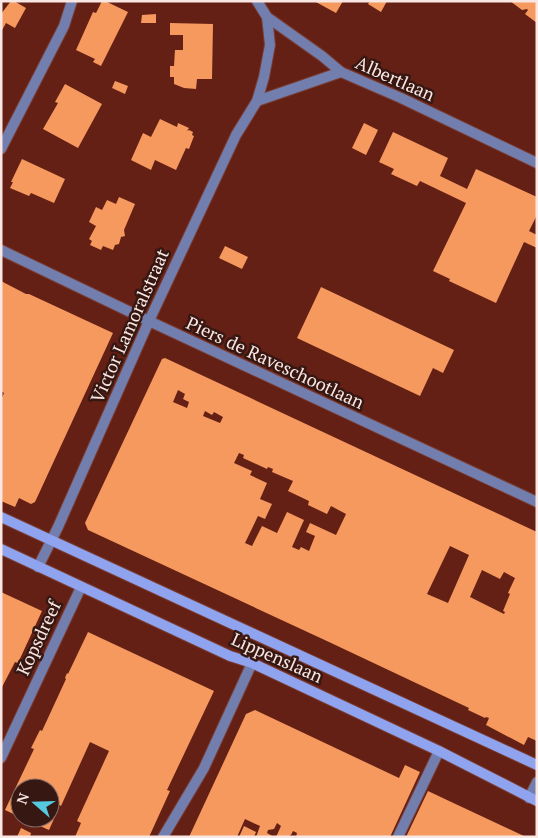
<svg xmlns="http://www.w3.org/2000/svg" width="538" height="838" viewBox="0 0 538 838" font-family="'PT Serif',serif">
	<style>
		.building { fill: #f5995e; fill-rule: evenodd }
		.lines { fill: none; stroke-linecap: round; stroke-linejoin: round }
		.minor-casing { stroke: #7a3c32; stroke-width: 12 }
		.secondary-casing { stroke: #7a3c32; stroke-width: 12 }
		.minor { stroke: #717eae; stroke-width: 10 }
		.secondary { stroke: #8fa3ef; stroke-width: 10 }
		.labels { text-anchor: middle; stroke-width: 5; stroke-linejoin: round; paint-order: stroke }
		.street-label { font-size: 18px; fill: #f9e7e3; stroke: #361712 }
	</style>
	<rect width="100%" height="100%" fill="#652015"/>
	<g class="building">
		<path d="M11 1H14L26 8 15 28 6 23 1 32V14Z"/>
		<path d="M102 1H105L128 12 101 66 93 62 95 59 76 50 93 12 96 13Z"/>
		<path d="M314 1H343L336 13Z"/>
		<path d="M370 1H387L381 12 368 4Z"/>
		<path d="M510 1H537V23L525 14 528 10 527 9 522 10Z"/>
		<path d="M156 14V23H141L142 15Z"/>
		<path d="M170 23 213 24 212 79H197L196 89 184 88 174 84V77H170V66H174L175 50H183V35H170Z"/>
		<path d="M115 81 128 86 125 94 112 88Z"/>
		<path d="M65 84 102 104 78 148 43 129 58 103 55 102Z"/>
		<path d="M160 119 177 127 178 123 189 128 187 131 189 130 193 132 192 135 194 136 189 149 186 148 176 170 155 160 151 170 131 160 143 133 151 137Z"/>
		<path d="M364 123 378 130 366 155 352 148Z"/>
		<path d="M393 132 448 158 440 176 467 189 476 169 537 197V215L529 231 537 235V248L524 242 496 303 449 281 450 279 433 271 466 203 420 181 417 186 391 174 394 169 379 162Z"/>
		<path d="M22 159 65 179 54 203 31 193 29 196 10 188 13 182H11Z"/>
		<path d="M119 197 135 204 124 230 125 236 121 237 119 244 115 245 113 250 103 246 101 250 90 245 92 241 89 239 96 226 89 222 96 207 102 210 107 200 116 204Z"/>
		<path d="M225 246 248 257 242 269 219 258Z"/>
		<path d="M1 281 26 294H29L113 333 35 502 31 504 19 498 15 507 1 501V400L4 393 1 391Z"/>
		<path d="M321 287 454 350 443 373 433 368 420 396 297 338Z"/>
		<path d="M165 358 537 532V741L528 737 524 745 486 725 489 718 486 717 485 718 468 710 469 708 329 642 88 530 85 523 162 359ZM178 390 185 394 183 399 189 402 187 408 173 402ZM205 411 212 415 214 412 223 417 220 423 203 416ZM239 453 244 455 243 458 267 469 268 467 273 469 272 472 293 481 288 491 309 501 308 505 327 514 331 506 346 514 336 535 310 523 306 532 315 536 309 551 301 547 299 550 292 547 304 520 287 512 277 533 262 526 252 546 245 543 258 516 265 519 272 504 260 499 267 483 250 475 252 471 234 463ZM450 546 469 555 448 603 427 594ZM482 570 500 579 504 572 515 578 508 593 510 594 503 611 505 612 504 614 470 597Z"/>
		<path d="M1 592 42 611 18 663 15 662 1 689Z"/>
		<path d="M88 632 214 691 167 790 170 791 149 837H75L81 823 77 821 109 751 90 742 61 806 56 803 53 810 57 812 49 830 22 818H50V788H20V817L5 810 34 749 31 748 40 730 42 731 66 679 65 678 67 673 68 674Z"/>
		<path d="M255 710 399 778 405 765 420 772 390 837H296L297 833 293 831 291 835 287 837H276L281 826 277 823 274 829 268 830 267 833 274 837H256L260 826 245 819 237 837H189L246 714Z"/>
		<path d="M428 791 447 800 526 837H406Z"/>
		<path d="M244 826 256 832 254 837H239Z"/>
		<path d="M21 828 31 833 30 837H17Z"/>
	</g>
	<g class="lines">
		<defs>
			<g id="minor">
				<path d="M257 1 267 17 322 56 341 72 401 98 537 163"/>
				<path d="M257 101 264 77 270 45 267 17"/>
				<path d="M1 149 64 26 72 1"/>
				<path d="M1 250 149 321 537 502"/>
				<path d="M38 567 58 527 149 321 236 135 257 101 341 72"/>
				<path d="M1 758 81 587"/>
				<path d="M529 798 537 782"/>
				<path d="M163 837 204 768 252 663"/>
				<path d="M398 837 439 751"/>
			</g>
			<g id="secondary">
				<path d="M1 517 537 765"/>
				<path d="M1 549 230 656 252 663 439 751 537 801"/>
			</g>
		</defs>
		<use href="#minor" class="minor-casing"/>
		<use href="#secondary" class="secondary-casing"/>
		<use href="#minor" class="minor"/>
		<use href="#secondary" class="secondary"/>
	</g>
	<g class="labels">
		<g class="street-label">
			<text transform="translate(395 79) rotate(24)" y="6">Albertlaan</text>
			<text transform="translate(130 326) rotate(-66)" y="6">Victor Lamoralstraat</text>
			<text transform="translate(275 363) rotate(25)" y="6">Piers de Raveschootlaan</text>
			<text transform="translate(39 638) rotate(-65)" y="6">Kopsdreef</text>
			<text transform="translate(277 658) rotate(24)" y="6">Lippenslaan</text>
		</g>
	</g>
	<rect width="538" height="838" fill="none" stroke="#f9e7e3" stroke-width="5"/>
	<g transform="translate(35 803) rotate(290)"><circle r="24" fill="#361712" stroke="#846a66"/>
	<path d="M0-4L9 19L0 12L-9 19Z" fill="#55cadf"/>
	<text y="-8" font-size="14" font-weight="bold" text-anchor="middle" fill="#f9e7e3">N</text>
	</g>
</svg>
